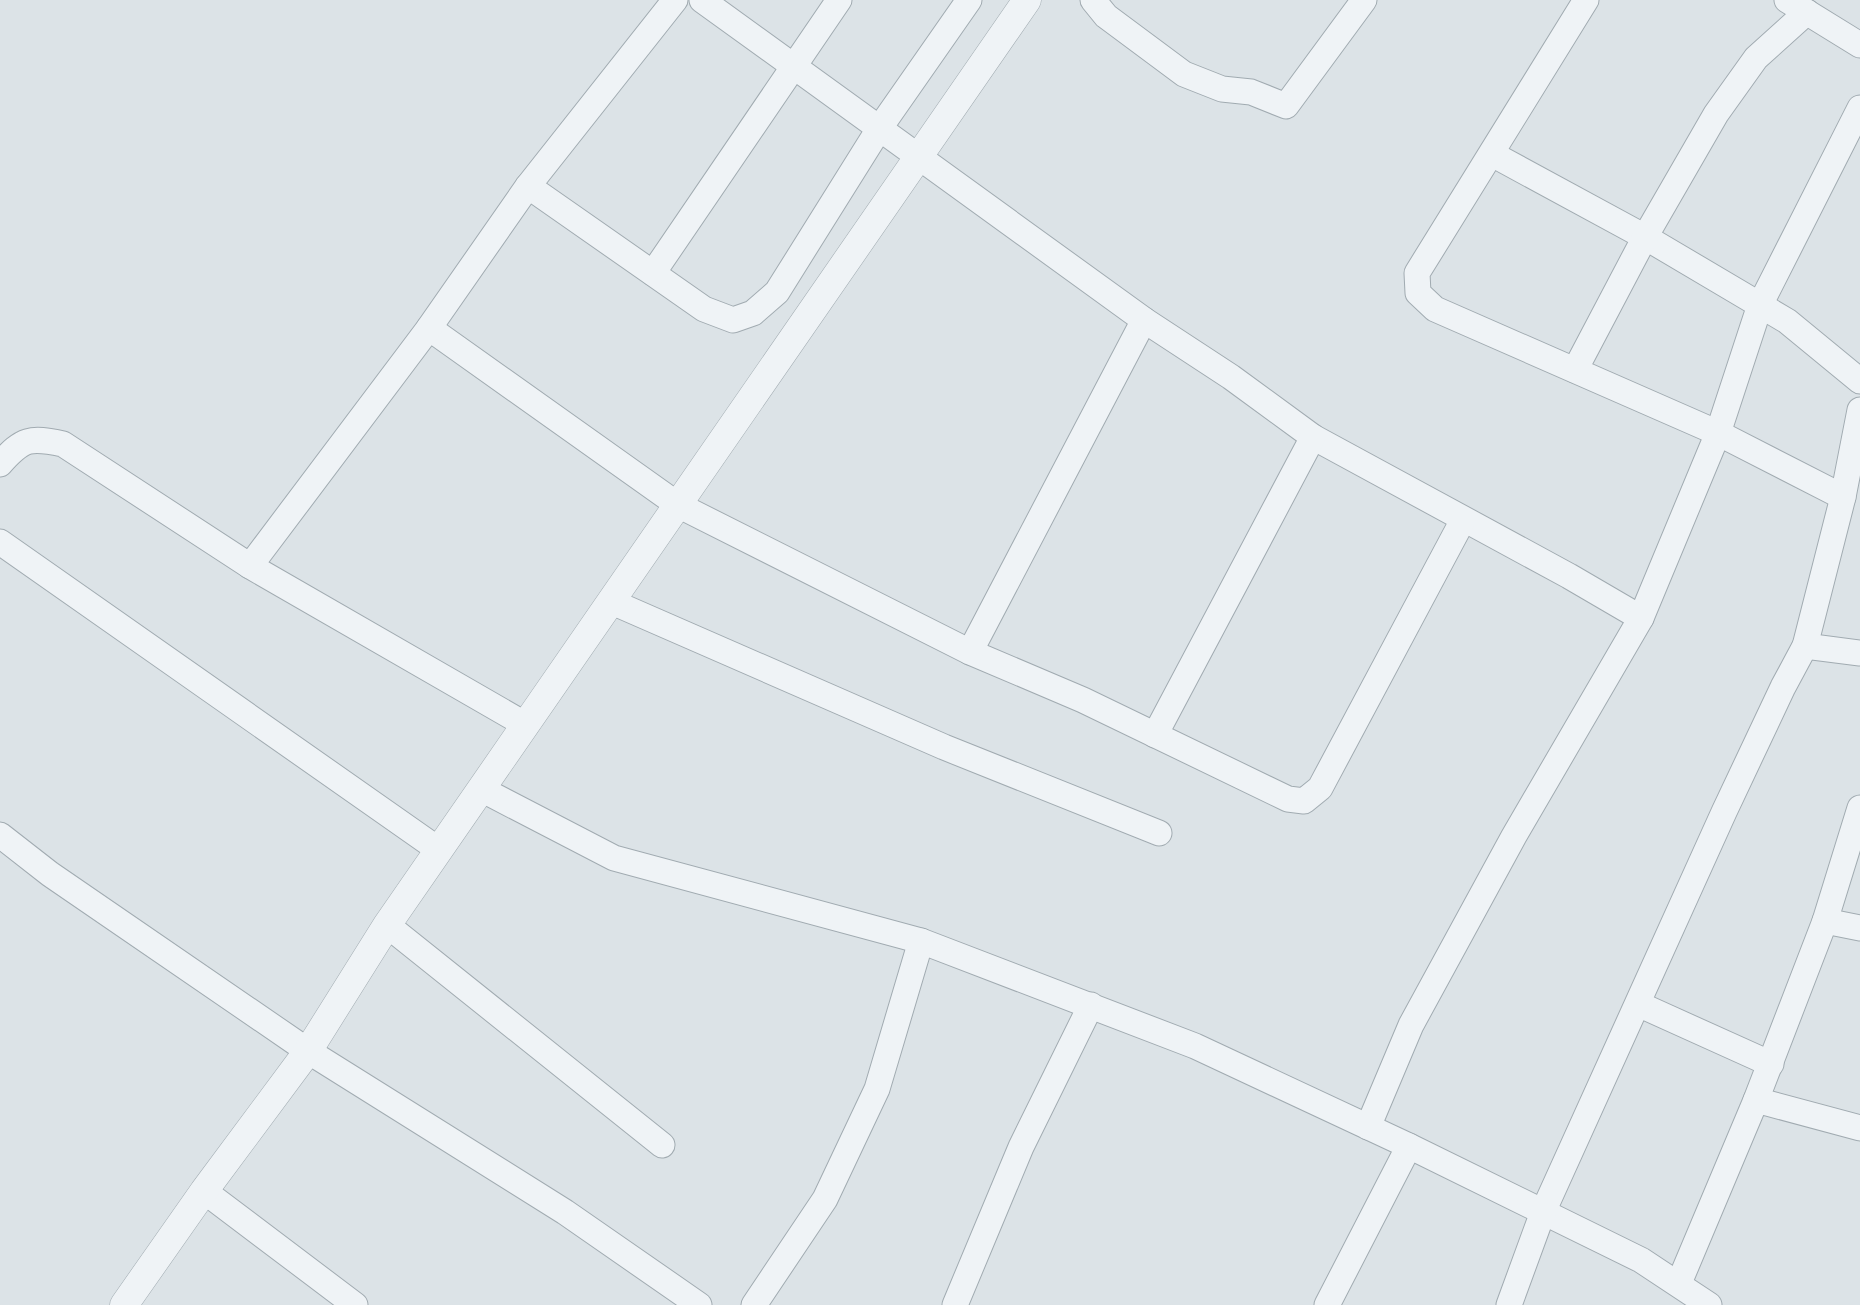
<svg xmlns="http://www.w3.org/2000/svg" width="1860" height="1305" viewBox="0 0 1860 1305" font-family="Montserrat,sans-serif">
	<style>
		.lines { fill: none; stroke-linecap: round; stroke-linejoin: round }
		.minor-casing { stroke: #a1abb1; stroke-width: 27 }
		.tertiary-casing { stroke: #a1abb1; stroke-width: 29 }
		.minor { stroke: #eff3f6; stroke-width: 25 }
		.tertiary { stroke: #eff3f6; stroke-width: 28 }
	</style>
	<rect width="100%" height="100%" fill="#dce3e7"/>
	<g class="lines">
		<defs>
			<g id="minor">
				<path d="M702 0 1144 320 1231 377 1313 437 1569 576 1641 618"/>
				<path d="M1093 0 1106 16 1184 74 1222 89 1251 92 1286 106 1364 0"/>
				<path d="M1586 0 1417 273 1418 293 1435 309 1718 433 1843 497"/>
				<path d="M1787 0 1860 45"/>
				<path d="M1492 154 1645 237 1787 321 1860 381"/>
				<path d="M528 186 704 309 733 320 753 313 777 292 879 129 969 0"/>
				<path d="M653 273 839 0"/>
				<path d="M429 328 678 505 970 652 1083 700 1288 799 1304 801 1320 788 1463 520"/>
				<path d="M1575 370 1645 237 1716 114 1756 58 1807 12"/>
				<path d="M0 464C23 438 30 437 63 444L250 566 429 328 528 186 675 0"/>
				<path d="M0 542 439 850"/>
				<path d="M250 566 526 725"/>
				<path d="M612 602 944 747 1159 833"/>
				<path d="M1805 646 1860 653"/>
				<path d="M970 652 1144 320"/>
				<path d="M1155 735 1313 437"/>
				<path d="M481 789 614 858 921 941 1195 1046 1409 1146 1641 1260 1709 1305"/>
				<path d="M0 835 50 874 308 1051 565 1212 699 1305"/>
				<path d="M1825 921 1860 928"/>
				<path d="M387 925 662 1145"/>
				<path d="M1638 1004 1771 1064"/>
				<path d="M1756 1100 1825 921 1860 808"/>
				<path d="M1368 1127 1411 1025 1514 836 1641 618 1718 433 1760 305 1860 108"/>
				<path d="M204 1191 355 1305"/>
				<path d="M1679 1283 1756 1100 1860 1128"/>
				<path d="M754 1305 825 1199 877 1089 921 941"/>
				<path d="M955 1305 1021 1147 1091 1005"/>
				<path d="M1327 1305 1409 1146"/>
				<path d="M1509 1305 1543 1212 1724 812 1783 687 1805 646 1843 497 1860 410"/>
			</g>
			<path id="tertiary" d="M124 1305 204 1191 308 1051 387 925 1027 0"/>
		</defs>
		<use href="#minor" class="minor-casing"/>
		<use href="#tertiary" class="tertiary-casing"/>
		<use href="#minor" class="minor"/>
		<use href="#tertiary" class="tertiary"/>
	</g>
</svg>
